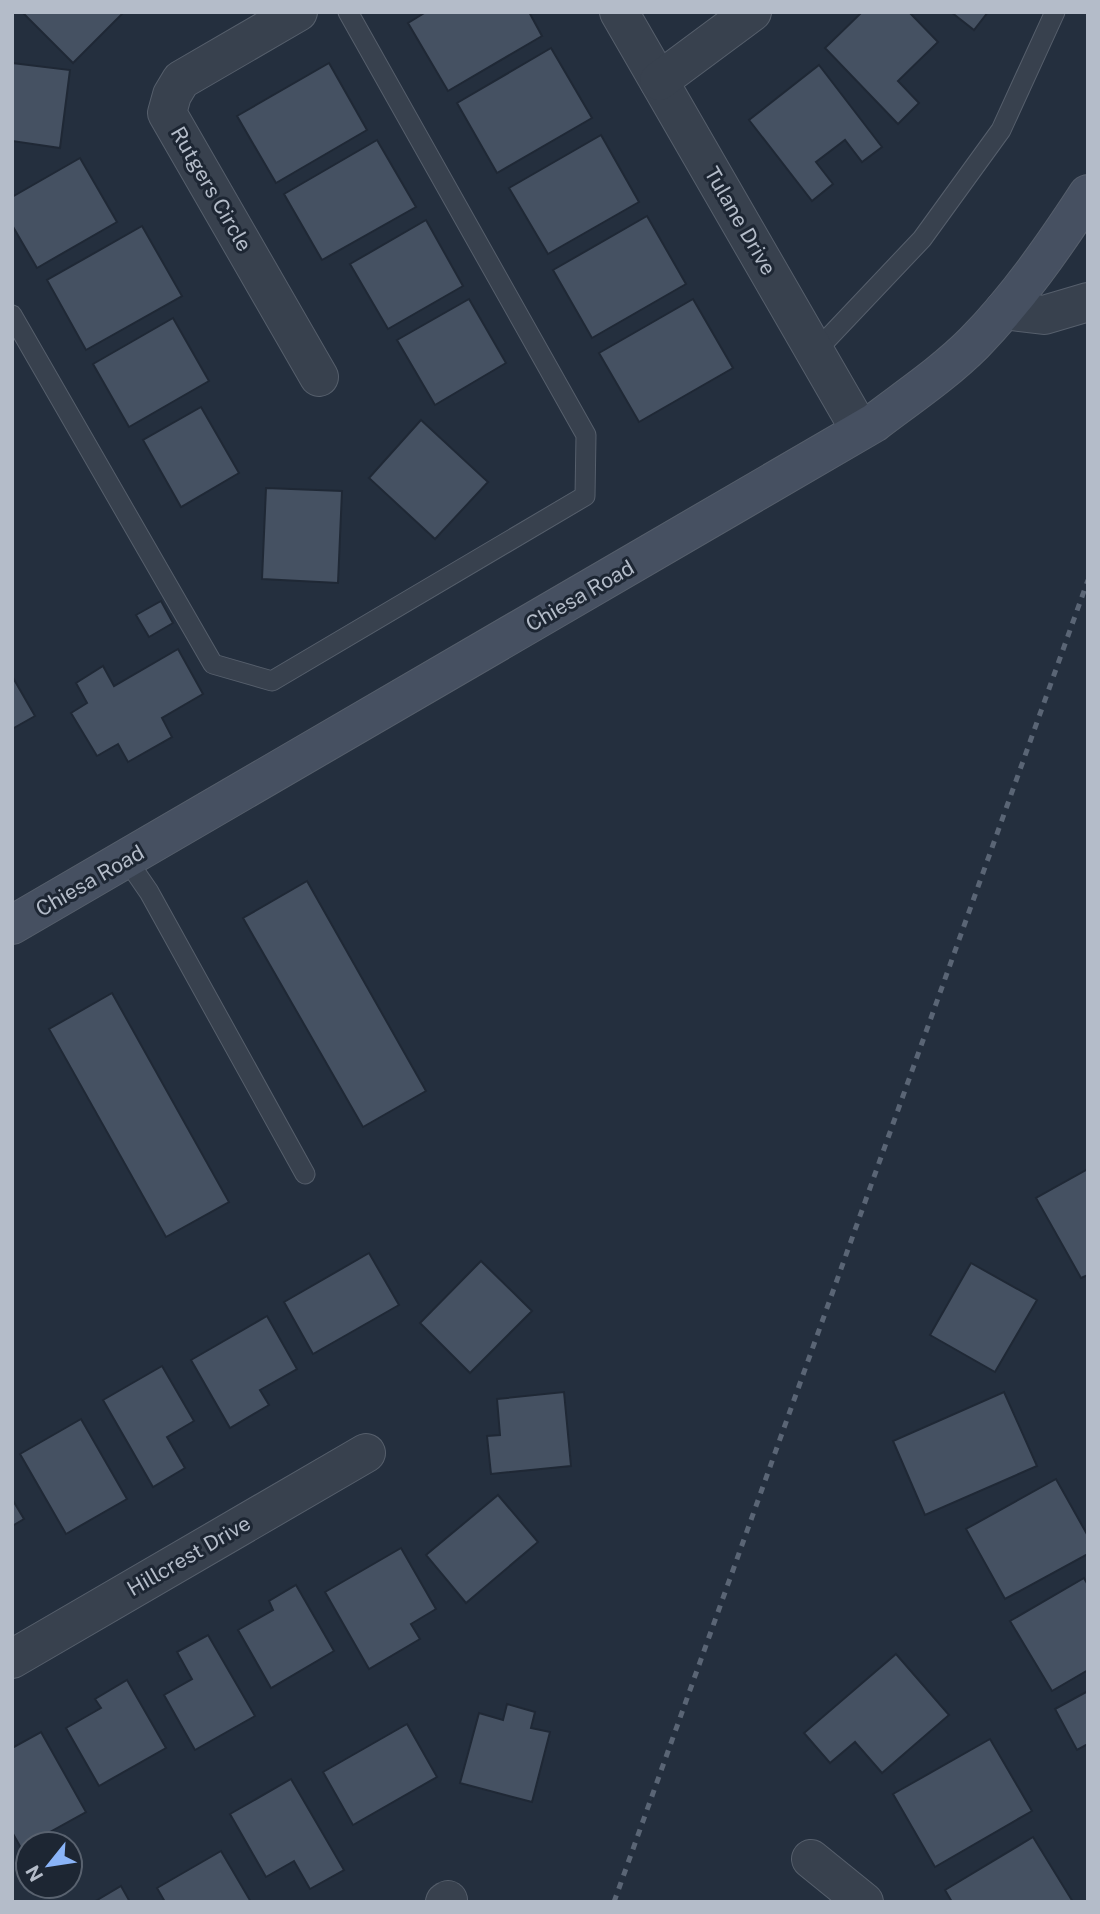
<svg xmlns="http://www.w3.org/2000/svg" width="1100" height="1914" viewBox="0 0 1100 1914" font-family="'Public Sans',sans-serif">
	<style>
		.building { fill: #455162; stroke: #1f2835; stroke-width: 2 }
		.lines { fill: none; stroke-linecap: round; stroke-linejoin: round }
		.service-casing { stroke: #565f6c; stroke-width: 21 }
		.minor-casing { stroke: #565f6c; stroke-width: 40 }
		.tertiary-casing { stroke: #565f6c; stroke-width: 40 }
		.secondary-casing { stroke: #565f6c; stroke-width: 40 }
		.service { stroke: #38414e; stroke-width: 19 }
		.minor { stroke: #38414e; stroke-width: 38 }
		.tertiary { stroke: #38414e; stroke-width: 38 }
		.secondary { stroke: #465061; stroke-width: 38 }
		.rail { stroke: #5a6575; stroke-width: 5; stroke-dasharray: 7 7; stroke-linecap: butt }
		.labels { text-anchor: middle; stroke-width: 6; stroke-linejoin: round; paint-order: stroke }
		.street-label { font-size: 21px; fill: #b4bcc9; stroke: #1d2633 }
	</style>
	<rect width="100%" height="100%" fill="#242f3e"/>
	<g class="building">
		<path d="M22 12H124L73 63Z"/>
		<path d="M426 12H529L542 36 448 91 408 23Z"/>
		<path d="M862 12H909L938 42 898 81 919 103 898 124 825 48Z"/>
		<path d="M951 12H988L974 30Z"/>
		<path d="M551 48 592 118 497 173 457 103Z"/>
		<path d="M12 63 70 70 60 148 12 141Z"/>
		<path d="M329 63 367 130 276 183 237 116Z"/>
		<path d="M819 65 882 147 862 162 845 140 816 162 833 184 812 201 749 120Z"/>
		<path d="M601 135 639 202 548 254 509 188Z"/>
		<path d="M377 140 416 207 322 260 284 194Z"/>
		<path d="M80 158 117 222 37 268 12 225V197Z"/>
		<path d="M647 216 686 284 592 338 553 270Z"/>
		<path d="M426 220 463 286 388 329 350 264Z"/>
		<path d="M142 226 182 296 86 350 47 280Z"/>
		<path d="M469 299 506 363 435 405 397 340Z"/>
		<path d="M693 299 733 368 639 422 599 353Z"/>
		<path d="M173 318 209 381 129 427 93 364Z"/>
		<path d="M201 407 239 473 181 507 143 440Z"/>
		<path d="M421 420 488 482 435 539 369 478Z"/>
		<path d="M266 488 342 491 338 583 262 579Z"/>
		<path d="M161 601 173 623 149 637 136 615Z"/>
		<path d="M178 649 203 694 162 718 172 737 128 762 118 744 97 756 71 713 87 703 76 683 103 666 114 686Z"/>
		<path d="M12 676 35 716 12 729Z"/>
		<path d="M307 881 426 1091 363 1127 243 918Z"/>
		<path d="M112 993 229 1202 166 1237 49 1029Z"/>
		<path d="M1088 1169V1275L1081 1278 1036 1198Z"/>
		<path d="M369 1253 399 1305 313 1354 284 1302Z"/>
		<path d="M481 1261 532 1311 470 1373 420 1323Z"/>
		<path d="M971 1263 1037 1300 995 1372 930 1335Z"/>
		<path d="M267 1316 297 1369 260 1390 269 1405 230 1428 191 1360Z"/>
		<path d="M162 1366 194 1421 167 1437 185 1468 153 1487 103 1400Z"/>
		<path d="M564 1392 571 1466 491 1474 487 1436 500 1435 497 1399Z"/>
		<path d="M1004 1392 1037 1466 925 1515 893 1441Z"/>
		<path d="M81 1419 127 1499 66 1534 20 1454Z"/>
		<path d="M1056 1479 1088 1536V1554L1005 1599 966 1529Z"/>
		<path d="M498 1495 538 1542 466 1603 426 1555Z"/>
		<path d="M12 1499 24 1519 12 1526Z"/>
		<path d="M401 1548 436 1609 411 1624 420 1639 369 1669 325 1592Z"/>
		<path d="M1084 1578 1088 1585V1670L1052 1691 1010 1621Z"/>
		<path d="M296 1585 334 1651 271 1688 238 1630 273 1610 269 1601Z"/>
		<path d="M208 1635 255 1716 195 1750 164 1695 192 1679 177 1652Z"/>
		<path d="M896 1654 949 1715 882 1773 855 1742 830 1763 804 1733Z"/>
		<path d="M127 1680 166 1748 99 1786 66 1728 101 1708 95 1699Z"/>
		<path d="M1088 1691V1744L1077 1750 1055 1709Z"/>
		<path d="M507 1704 535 1712 531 1728 550 1732 532 1802 460 1783 479 1713 503 1720Z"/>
		<path d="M407 1724 437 1777 353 1825 323 1772Z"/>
		<path d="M41 1732 86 1812 21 1848 12 1832V1748Z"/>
		<path d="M990 1739 1032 1811 935 1867 893 1794Z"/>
		<path d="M291 1779 344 1870 310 1889 294 1861 266 1877 230 1814Z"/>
		<path d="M1033 1837 1073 1902H952L945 1890Z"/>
		<path d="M221 1851 251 1902H165L157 1888Z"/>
		<path d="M121 1886 130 1902H94Z"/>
	</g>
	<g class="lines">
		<defs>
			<g id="service">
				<path d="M12 315 213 664 272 681 585 496 586 435 348 12"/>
				<path d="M815 352 922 239 1001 130 1055 12"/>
				<path d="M127 860 149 892 305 1174"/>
			</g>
			<g id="minor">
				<path d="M298 12 181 80 172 95 167 113 319 377"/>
				<path d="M619 12 860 430"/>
				<path d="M659 81 752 12"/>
				<path d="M12 1659 366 1453"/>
				<path d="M811 1859 864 1902"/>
				<path d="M445 1902 448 1900"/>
			</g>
			<path id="tertiary" d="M1004 310 1044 315 1088 302"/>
			<path id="secondary" d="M12 925 874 423C908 397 944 373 974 343 1018 298 1054 246 1088 194"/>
		</defs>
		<use href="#service" class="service-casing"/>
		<use href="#minor" class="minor-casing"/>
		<use href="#tertiary" class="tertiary-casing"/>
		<use href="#secondary" class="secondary-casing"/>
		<use href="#service" class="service"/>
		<use href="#minor" class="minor"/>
		<use href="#tertiary" class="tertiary"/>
		<use href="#secondary" class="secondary"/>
		<path class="rail" d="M614 1902 1088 580"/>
	</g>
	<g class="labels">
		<g class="street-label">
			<text transform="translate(211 189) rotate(60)" y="7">Rutgers Circle</text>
			<text transform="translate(740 221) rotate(60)" y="7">Tulane Drive</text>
			<text transform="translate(580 596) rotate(-30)" y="7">Chiesa Road</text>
			<text transform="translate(90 881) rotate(-30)" y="7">Chiesa Road</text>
			<text transform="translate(189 1556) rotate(-30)" y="7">Hillcrest Drive</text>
		</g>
	</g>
	<rect width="1100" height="1914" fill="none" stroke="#b4bcc9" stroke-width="28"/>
	<g transform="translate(49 1865) rotate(240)"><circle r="33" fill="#1d2633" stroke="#59626f" stroke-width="2"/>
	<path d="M0-5L12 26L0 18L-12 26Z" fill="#8ab4f8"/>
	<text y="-10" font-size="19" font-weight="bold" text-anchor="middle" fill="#b4bcc9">N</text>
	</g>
</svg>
